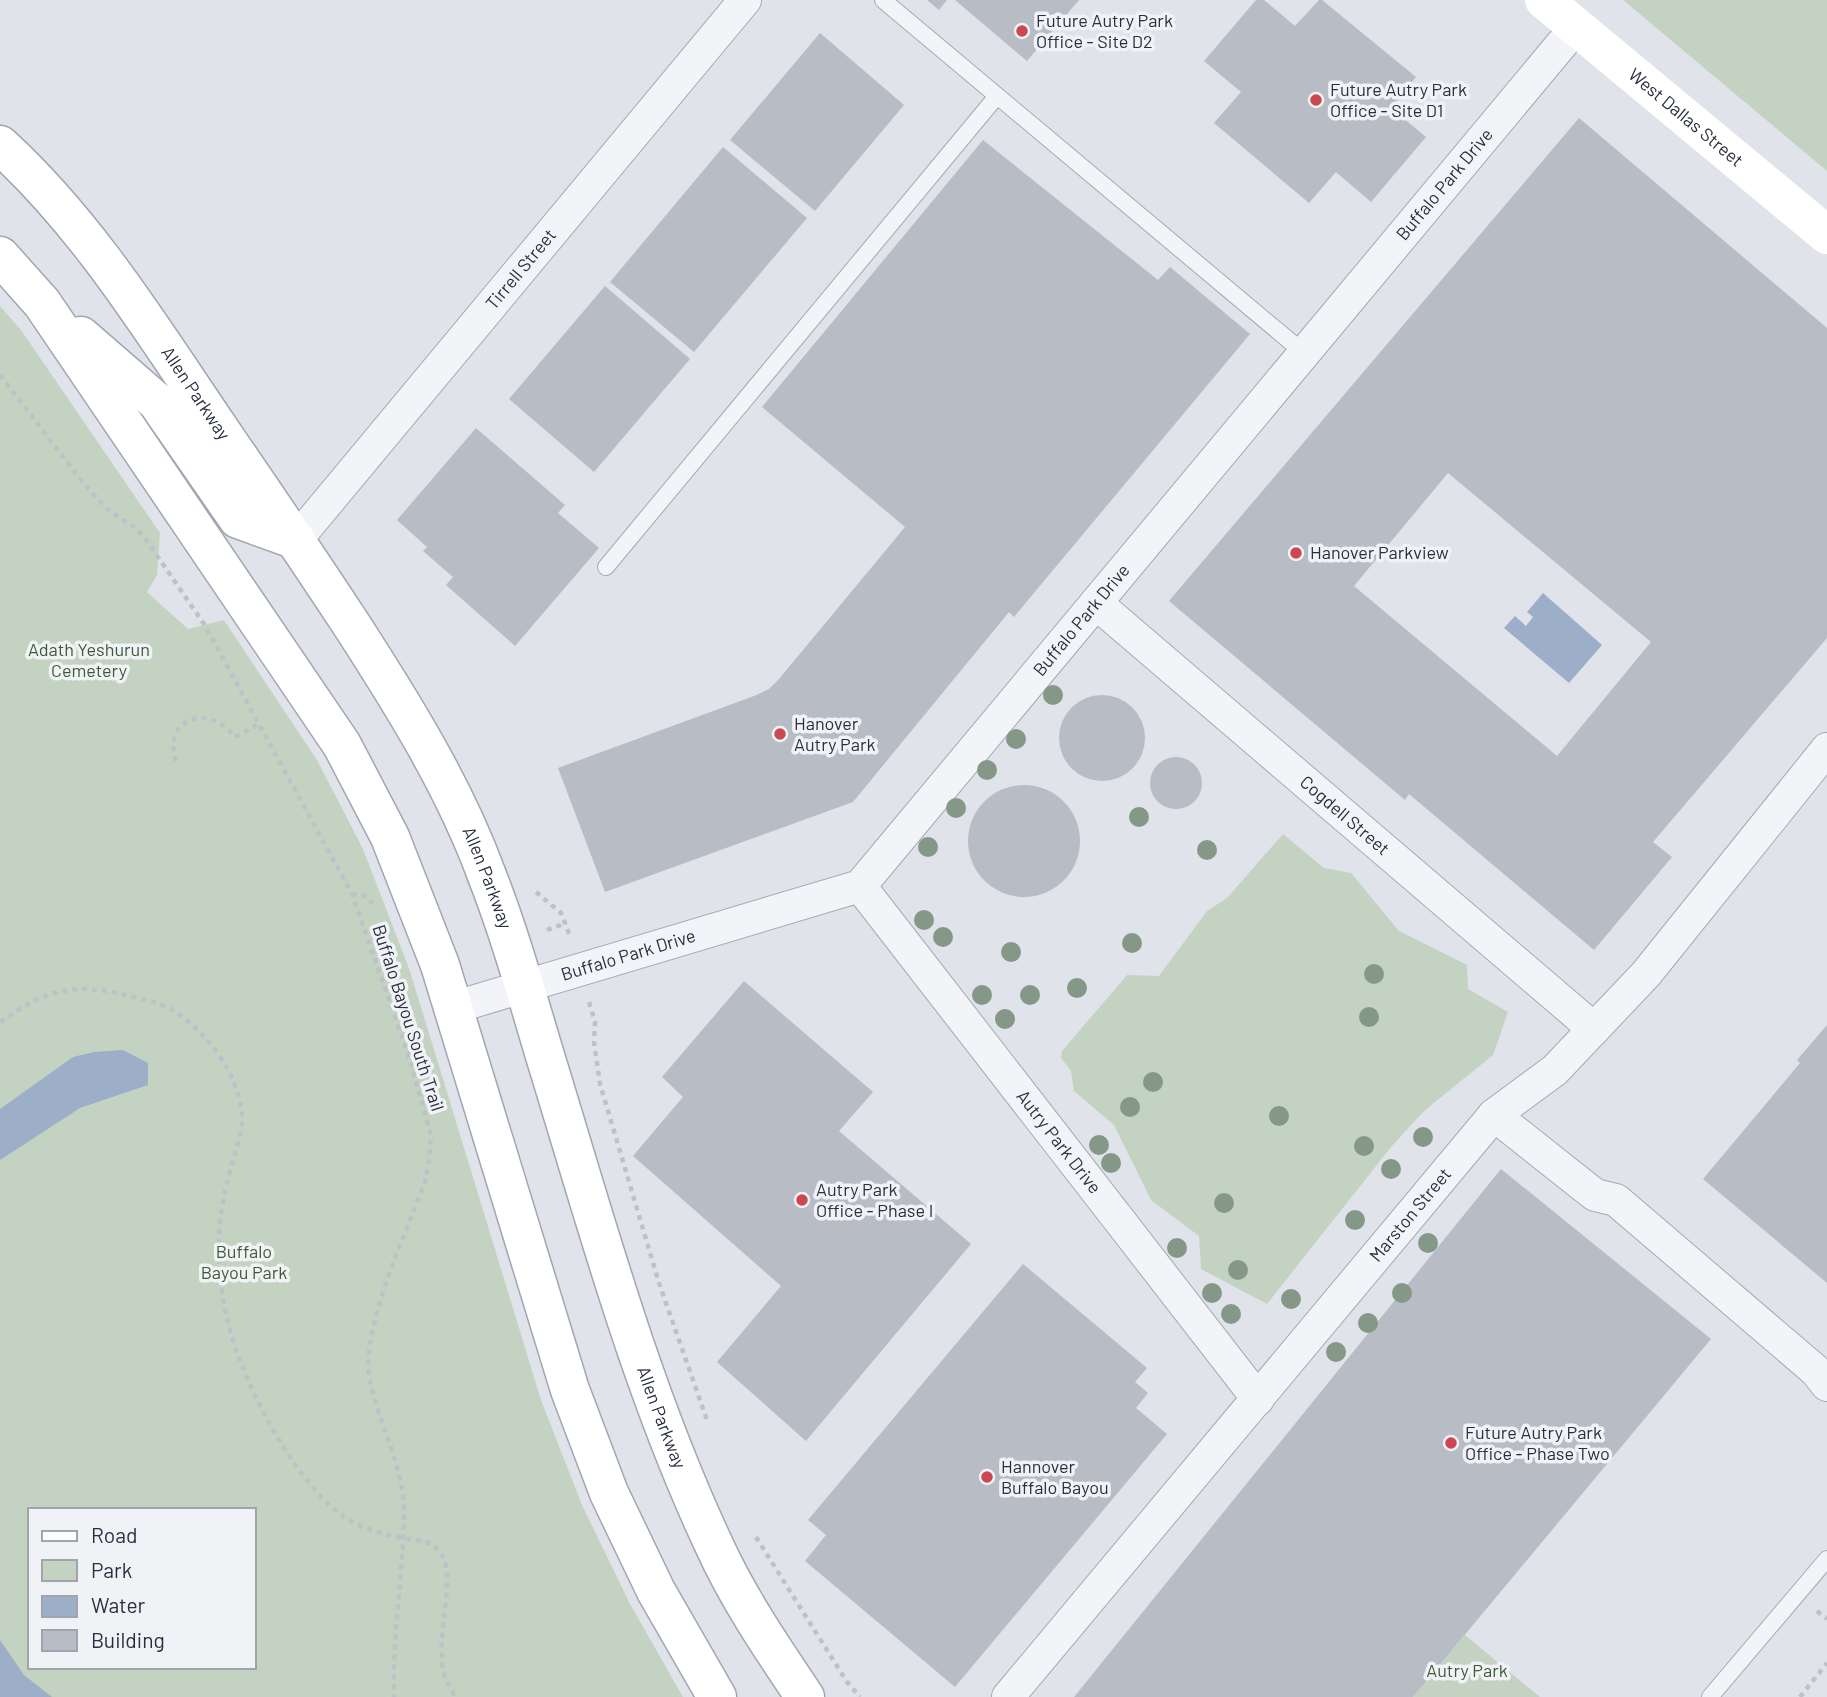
<svg xmlns="http://www.w3.org/2000/svg" width="1827" height="1697" viewBox="0 0 1827 1697" font-family="Barlow,sans-serif">
	<style>
		.green { fill: #c4d3c1; fill-rule: evenodd }
		.water { fill: #9caec8 }
		.building { fill: #b7bcc5; fill-rule: evenodd }
		.lines { fill: none; stroke-linecap: round; stroke-linejoin: round }
		.service-casing { stroke: #a5a9b3; stroke-width: 18 }
		.minor-casing { stroke: #a5a9b3; stroke-width: 34 }
		.primary-casing { stroke: #a0a6b4; stroke-width: 41 }
		.path { stroke: #bec1c7; stroke-width: 4.5; stroke-dasharray: 5 5; stroke-linecap: butt }
		.service { stroke: #f3f4f7; stroke-width: 16 }
		.minor { stroke: #f3f4f7; stroke-width: 32 }
		.secondary { stroke: #fff; stroke-width: 38 }
		.primary { stroke: #fff; stroke-width: 38 }
		.tree { fill: #859887 }
		.poi-dot { fill: #cc4751; stroke: #f0f2f6; stroke-width: 2.5 }
		.labels { text-anchor: middle; stroke-width: 7; stroke-linejoin: round; paint-order: stroke }
		.poi-label { font-size: 18px; fill: #292f40; stroke: #f0f2f6; text-anchor: start }
		.street-label { font-size: 18px; fill: #292f40; stroke: #f0f2f6 }
		.park-label { font-size: 18px; fill: #3b5b36; stroke: #f0f2f6 }
	</style>
	<rect width="100%" height="100%" fill="#e0e3e9"/>
	<g class="green">
		<path d="M1623 0H1827V171Z"/>
		<path d="M0 306 21 330 160 533 157 575 147 592 188 629 224 620 317 760 363 849 410 971 541 1400 582 1505 630 1604 683 1697H0ZM30 1510H254V1667H30Z"/>
		<path d="M1283 834 1324 868 1351 873 1399 931 1467 965 1468 989 1508 1012 1493 1055 1424 1111 1391 1147 1267 1304 1201 1269 1199 1236 1151 1200 1114 1125 1074 1091 1071 1071 1061 1058 1062 1051 1127 975 1159 976 1207 911 1227 898Z"/>
		<path d="M1465 1635 1540 1697H1413Z"/>
	</g>
	<g class="water">
		<path d="M1543 593 1602 645 1569 683 1504 628 1515 616 1526 626 1533 617 1527 612Z"/>
		<path d="M123 1050 148 1063V1085L80 1108 0 1160V1109L73 1057 94 1052Z"/>
		<path d="M0 1640 24 1675 52 1697H0Z"/>
	</g>
	<g class="building">
		<path d="M927 0H947L939 10Z"/>
		<path d="M955 0H1079L1027 61Z"/>
		<path d="M1256 0H1264L1295 26 1319 0H1322L1416 77 1391 108 1426 137 1371 202 1336 172 1309 203 1214 123 1241 92 1204 61Z"/>
		<path d="M820 33 904 105 815 211 730 140Z"/>
		<path d="M1579 118 1827 328V638L1653 842 1672 857 1594 950 1409 794 1405 800 1169 601ZM1448 473 1651 642 1557 756 1354 586Z"/>
		<path d="M983 140 1158 280 1170 267 1250 334 1014 617 1009 612 853 802 605 892 558 768 754 696 769 689 779 679 905 527 762 407Z"/>
		<path d="M723 147 807 218 694 352 610 282Z"/>
		<path d="M605 286 690 359 594 472 509 399Z"/>
		<path d="M476 428 565 505 558 513 599 548 515 646 446 585 453 577 423 551 427 547 397 520Z"/>
		<circle cx="1102" cy="738" r="43"/>
		<circle cx="1176" cy="783" r="26"/>
		<circle cx="1024" cy="841" r="56"/>
		<path d="M744 981 873 1092 839 1131 971 1244 806 1441 717 1362 781 1286 633 1156 683 1097 662 1077Z"/>
		<path d="M1827 1025V1283L1703 1179 1800 1063 1797 1060Z"/>
		<path d="M1501 1169 1711 1339 1413 1697H1074Z"/>
		<path d="M1023 1264 1147 1368 1135 1382 1148 1393 1136 1408 1167 1434 955 1687 805 1561 826 1535 808 1520Z"/>
	</g>
	<g class="lines">
		<defs>
			<g id="service">
				<path d="M883 0 1304 353"/>
				<path d="M606 567 997 96"/>
				<path d="M1710 1697 1827 1559"/>
			</g>
			<g id="minor">
				<path id="s1" d="M296 540 745 0"/>
				<path id="s2" d="M1096 603 1594 1029"/>
				<path id="s3" d="M860 886 1258 1399"/>
				<path id="s4" d="M452 1008 860 886 1576 27"/>
				<path d="M1494 1115 1595 1195 1616 1200 1816 1371 1827 1385"/>
				<path id="s5" d="M1008 1697 1494 1115 1555 1070 1646 974 1827 749"/>
			</g>
			<g id="primary">
				<path id="s7" d="M0 145C92 229 157 338 227 440 269 501 310 562 351 624 402 703 453 784 486 873 510 934 527 996 546 1059 596 1222 641 1389 714 1545 738 1598 772 1648 805 1697"/>
				<path d="M0 256 42 303 342 745 390 837 440 965 570 1390 609 1493 656 1591 717 1697"/>
				<path d="M81 336 157 402 238 519 296 540"/>
			</g>
		</defs>
		<use href="#service" class="service-casing"/>
		<use href="#minor" class="minor-casing"/>
		<use href="#primary" class="primary-casing"/>
		<g class="path">
			<path d="M0 375 81 480 106 508 138 530 147 541 204 624 352 894 409 1057 431 1135 429 1161 425 1182C407 1230 359 1333 370 1381 379 1424 403 1465 404 1510 404 1572 392 1634 394 1697"/>
			<path d="M176 761C162 720 206 701 235 737L259 724"/>
			<path d="M536 892 561 913 570 936"/>
			<path d="M352 894 365 896 373 903"/>
			<path d="M547 930 566 923"/>
			<path d="M589 1002 595 1022 594 1042 600 1084 659 1283 708 1423"/>
			<path d="M0 1022C50 987 75 982 134 997 146 1000 158 1002 169 1008 207 1030 244 1079 242 1124 241 1136 236 1149 233 1160 225 1189 218 1220 219 1249 219 1285 226 1325 239 1358 259 1410 298 1483 343 1516 360 1528 382 1534 402 1538 412 1540 424 1540 433 1545 436 1547 441 1554 443 1557 455 1580 435 1643 444 1673 446 1681 451 1689 455 1697"/>
			<path d="M756 1537 847 1682 860 1697"/>
			<path d="M1817 1611 1827 1619"/>
			<path d="M1800 1697 1827 1663"/>
		</g>
		<use href="#service" class="service"/>
		<use href="#minor" class="minor"/>
		<path class="secondary" id="s6" d="M1544 0 1827 235"/>
		<use href="#primary" class="primary"/>
	</g>
	<g class="tree">
		<circle cx="1053" cy="695" r="10"/>
		<circle cx="1016" cy="739" r="10"/>
		<circle cx="987" cy="770" r="10"/>
		<circle cx="956" cy="808" r="10"/>
		<circle cx="1139" cy="817" r="10"/>
		<circle cx="928" cy="847" r="10"/>
		<circle cx="1207" cy="850" r="10"/>
		<circle cx="924" cy="920" r="10"/>
		<circle cx="943" cy="937" r="10"/>
		<circle cx="1132" cy="943" r="10"/>
		<circle cx="1011" cy="952" r="10"/>
		<circle cx="1374" cy="974" r="10"/>
		<circle cx="1077" cy="988" r="10"/>
		<circle cx="982" cy="995" r="10"/>
		<circle cx="1030" cy="995" r="10"/>
		<circle cx="1369" cy="1017" r="10"/>
		<circle cx="1005" cy="1019" r="10"/>
		<circle cx="1153" cy="1082" r="10"/>
		<circle cx="1130" cy="1107" r="10"/>
		<circle cx="1279" cy="1116" r="10"/>
		<circle cx="1423" cy="1137" r="10"/>
		<circle cx="1099" cy="1145" r="10"/>
		<circle cx="1364" cy="1146" r="10"/>
		<circle cx="1111" cy="1163" r="10"/>
		<circle cx="1391" cy="1169" r="10"/>
		<circle cx="1224" cy="1203" r="10"/>
		<circle cx="1355" cy="1220" r="10"/>
		<circle cx="1428" cy="1243" r="10"/>
		<circle cx="1177" cy="1248" r="10"/>
		<circle cx="1238" cy="1270" r="10"/>
		<circle cx="1212" cy="1293" r="10"/>
		<circle cx="1402" cy="1293" r="10"/>
		<circle cx="1291" cy="1299" r="10"/>
		<circle cx="1231" cy="1314" r="10"/>
		<circle cx="1368" cy="1323" r="10"/>
		<circle cx="1336" cy="1352" r="10"/>
	</g>
	<g class="poi-dot">
		<circle cx="1022" cy="31" r="7"/>
		<circle cx="1316" cy="100" r="7"/>
		<circle cx="1296" cy="553" r="7"/>
		<circle cx="780" cy="734" r="7"/>
		<circle cx="802" cy="1200" r="7"/>
		<circle cx="1451" cy="1443" r="7"/>
		<circle cx="987" cy="1477" r="7"/>
	</g>
	<g class="labels">
		<g class="poi-label">
			<text x="1036" y="27">Future Autry Park<tspan x="1036" dy="21">Office - Site D2</tspan></text>
			<text x="1330" y="96">Future Autry Park<tspan x="1330" dy="21">Office - Site D1</tspan></text>
			<text x="1310" y="559">Hanover Parkview</text>
			<text x="794" y="730">Hanover<tspan x="794" dy="21">Autry Park</tspan></text>
			<text x="816" y="1196">Autry Park<tspan x="816" dy="21">Office - Phase I</tspan></text>
			<text x="1465" y="1439">Future Autry Park<tspan x="1465" dy="21">Office - Phase Two</tspan></text>
			<text x="1001" y="1473">Hannover<tspan x="1001" dy="21">Buffalo Bayou</tspan></text>
		</g>
		<g class="street-label">
			<text dy="6" stroke="none"><textPath href="#s6" startOffset="184">West Dallas Street</textPath></text>
			<text dy="6" stroke="none"><textPath href="#s4" startOffset="1339">Buffalo Park Drive</textPath></text>
			<text dy="6" stroke="none"><textPath href="#s1" startOffset="352">Tirrell Street</textPath></text>
			<text dy="6" stroke="none"><textPath href="#s7" startOffset="317">Allen Parkway</textPath></text>
			<text dy="6" stroke="none"><textPath href="#s4" startOffset="772">Buffalo Park Drive</textPath></text>
			<text dy="6" stroke="none"><textPath href="#s2" startOffset="327">Cogdell Street</textPath></text>
			<text dy="6" stroke="none"><textPath href="#s7" startOffset="884">Allen Parkway</textPath></text>
			<text dy="6" stroke="none"><textPath href="#s4" startOffset="184">Buffalo Park Drive</textPath></text>
			<text transform="translate(408 1018) rotate(72)" y="6">Buffalo Bayou South Trail</text>
			<text dy="6" stroke="none"><textPath href="#s3" startOffset="324">Autry Park Drive</textPath></text>
			<text dy="6" stroke="none"><textPath href="#s5" startOffset="628">Marston Street</textPath></text>
			<text dy="6" stroke="none"><textPath href="#s7" startOffset="1451">Allen Parkway</textPath></text>
		</g>
		<g class="park-label">
			<text x="89" y="656">Adath Yeshurun<tspan x="89" dy="21">Cemetery</tspan></text>
			<text x="244" y="1258">Buffalo<tspan x="244" dy="21">Bayou Park</tspan></text>
			<text x="1467" y="1677">Autry Park</text>
		</g>
	</g>
	<rect x="28" y="1508" width="228" height="161" fill="#f0f2f6" stroke="#a0a4ad" stroke-width="2"/>
	<rect x="42" y="1531" width="35" height="10" fill="#ffffff" stroke="#a0a4ad" stroke-width="2"/>
	<text x="91" y="1543" font-size="21" fill="#292f40">Road</text>
	<rect x="42" y="1560" width="35" height="21" fill="#c4d3c1" stroke="#a0a4ad" stroke-width="2"/>
	<text x="91" y="1578" font-size="21" fill="#292f40">Park</text>
	<rect x="42" y="1596" width="35" height="21" fill="#9caec8" stroke="#a0a4ad" stroke-width="2"/>
	<text x="91" y="1613" font-size="21" fill="#292f40">Water</text>
	<rect x="42" y="1630" width="35" height="21" fill="#b7bcc5" stroke="#a0a4ad" stroke-width="2"/>
	<text x="91" y="1648" font-size="21" fill="#292f40">Building</text>
</svg>
